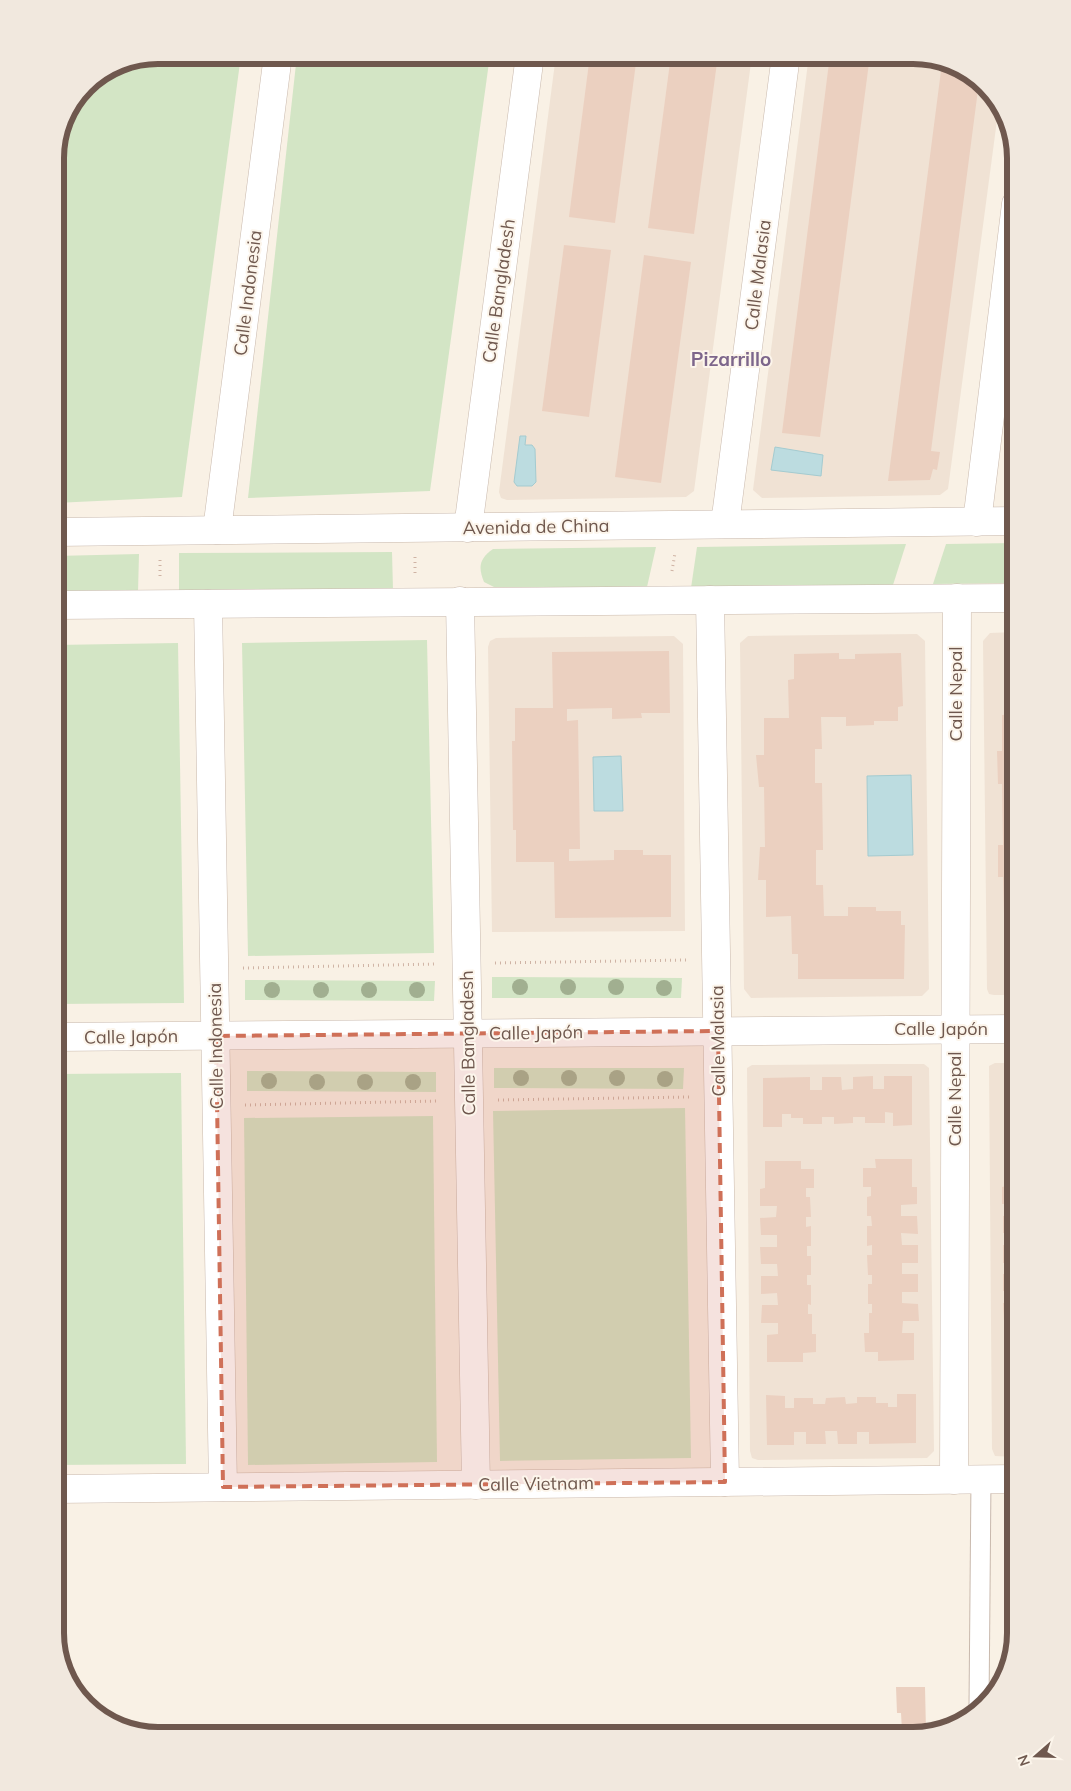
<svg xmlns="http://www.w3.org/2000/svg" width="1071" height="1791" viewBox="0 0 1071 1791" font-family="Mulish,sans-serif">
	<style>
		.residential { fill: #f0e2d4 }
		.green { fill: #d3e5c5 }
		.water { fill: #bcdce0; stroke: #a4cbd0 }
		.building { fill: #ebd0c0 }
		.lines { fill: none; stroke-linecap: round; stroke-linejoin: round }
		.lane-casing { stroke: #c9b9ad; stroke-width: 21 }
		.street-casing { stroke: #c9b9ad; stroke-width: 29 }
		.secondary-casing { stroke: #cbb9ac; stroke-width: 29 }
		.path { stroke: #cfb3a4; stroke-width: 3; stroke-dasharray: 1 4; stroke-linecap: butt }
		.lane { stroke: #fff; stroke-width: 19 }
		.street { stroke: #fff; stroke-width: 28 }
		.secondary { stroke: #fff; stroke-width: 28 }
		.tree { fill: #a1af90 }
		.marked { fill: #cf7058; fill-opacity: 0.2; stroke: #cf7058; stroke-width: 4; stroke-dasharray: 10 6; stroke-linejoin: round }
		.labels { text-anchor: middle; stroke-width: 4; stroke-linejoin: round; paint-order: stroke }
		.street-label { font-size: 18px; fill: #6f584e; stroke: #fcf5eb }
		.neighbourhood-label { font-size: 19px; font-weight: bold; fill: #7d668b; stroke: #fcf5eb }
		.rim { fill: none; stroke: #6f584e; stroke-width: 6 }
	</style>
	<rect width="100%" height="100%" fill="#f9f1e5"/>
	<g class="residential">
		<path d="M556 55H752L694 491 686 497 507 500 501 498 499 492Z"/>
		<path d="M809 55H920L970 73 999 105 948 489 940 495 762 498 753 490Z"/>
		<path d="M1016 412V494H1015L1010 492 1006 486Z"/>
		<path d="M1016 632V995H994L989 994 987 989 983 641 990 633Z"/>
		<path d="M917 634 925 641 929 989 922 996 751 998 744 989 740 643 748 636Z"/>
		<path d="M674 636 683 644 685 931 492 932 488 647 490 641 496 638Z"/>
		<path d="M995 1063H1016V1457L995 1456 992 1449 989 1066Z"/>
		<path d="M885 1064H924L929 1068 934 1451 927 1458 758 1460 752 1458 750 1451 747 1068 752 1065Z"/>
	</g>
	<g class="green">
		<path d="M158 55H241L182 497 55 503V152L63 118 85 85 119 63Z"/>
		<path d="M297 55H490L430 491 248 498Z"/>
		<path d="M1016 543V583L933 584 946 544Z"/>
		<path d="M906 544 893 585 691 588 697 547Z"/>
		<path d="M656 547 647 587H494L484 582C478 567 479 559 493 549Z"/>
		<path d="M392 552 393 590 179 591V553Z"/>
		<path d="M139 554 138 592 55 593V556Z"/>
		<path d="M427 640 434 953 248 956 242 643Z"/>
		<path d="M178 643 184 1003 55 1004V645Z"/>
		<path d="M492 977 682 978 681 998H492Z"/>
		<path d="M245 980 435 981 434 1001 245 1000Z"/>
		<path d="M494 1068H684L683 1089 494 1088Z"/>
		<path d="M247 1071 436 1072V1092L247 1091Z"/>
		<path d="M181 1073 186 1464 55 1465V1074Z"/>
		<path d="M685 1108 691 1458 500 1461 493 1111Z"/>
		<path d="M433 1116 437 1462 248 1465 244 1118Z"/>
	</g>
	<g class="water">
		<path d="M520 436H526L525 445H532L535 449 536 482 532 486H517L514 482Z"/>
		<path d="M775 447 823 455 821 476 771 470Z"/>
		<path d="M621 756 623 811H594L593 757Z"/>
		<path d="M911 775 913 855 868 856 867 776Z"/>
	</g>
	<g class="building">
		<path d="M590 55H637L615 223 569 217Z"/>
		<path d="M671 55H718L694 234 648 228Z"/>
		<path d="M830 55H870L820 437 782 433Z"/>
		<path d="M942 63 970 73 979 82 931 451 940 452 937 470 933 469 930 480 888 481Z"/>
		<path d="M564 245 611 250 589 417 542 411Z"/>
		<path d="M644 255 691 262 661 483 615 477Z"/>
		<path d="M669 651 670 713H641L642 718 612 719V708L567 709V721L578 720 580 849H569V861L614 860V850H643V855H671V917L555 918 554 862H516V830H513L512 741H515V708H553L552 652Z"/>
		<path d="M839 653V659H855V654L901 653 903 706 898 707V721H874V725L846 726V717H821L822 749H815V783H822L823 850H816V885H823L824 916H848V907H876V911H901V925H905L904 979H798V954H792L791 916 766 917V880H758L760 847H765L764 787H759L756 755H764V718H789L788 680 794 679V654Z"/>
		<path d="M1016 714V914H1004L1003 877H998V845H1003L1002 784H998L997 751H1002V715Z"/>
		<path d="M873 1076V1089H884V1076H912V1125L893 1126V1113L885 1112V1123H865V1117H853V1123L834 1124V1117H822V1124H803V1118H791V1114H782V1127H763V1078L810 1077V1090H822V1077H841L842 1090 853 1089V1077Z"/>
		<rect x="1005" y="1076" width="11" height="49"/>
		<path d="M875 1159H912V1187H917V1204L901 1205V1216H917L918 1234 901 1233 902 1245H918V1263H902V1274H918V1292H902V1303L918 1304 919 1321H903L902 1333H914V1360L878 1361V1352H865L864 1333H869V1313H872V1304H868V1284H872V1275H868L867 1255H872V1245L867 1246V1226H872L871 1216H867V1197L871 1196V1187H863V1168H876Z"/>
		<path d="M1007 1159H1016V1204H1002V1187L1007 1186Z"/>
		<path d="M765 1161H801V1169H814V1188H806V1197H810L811 1217H806V1227L811 1226V1246H807V1256H811V1275H807V1285H811V1305L808 1304V1314H812V1334H816V1352L803 1353V1362H767V1335L778 1334V1323H761L762 1305H778L777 1293 761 1294V1276H778L777 1264H761L760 1247H777V1235H761L760 1218 776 1217 777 1206H760V1189L765 1188Z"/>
		<path d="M1016 1215V1233H1003V1216Z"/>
		<path d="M1003 1245H1016V1262L1003 1263Z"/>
		<rect x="1003" y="1274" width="13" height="17"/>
		<path d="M1003 1303H1016V1321H1004Z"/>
		<rect x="1009" y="1332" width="7" height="28"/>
		<path d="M897 1394H916V1443L869 1444V1432H857V1444H838L837 1431H825L826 1444H806V1432H794V1445H767L766 1395 785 1396V1408H794V1398H813V1404H825L826 1398 845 1397 846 1404 857 1403V1397H876V1403H888V1407H897Z"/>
		<rect x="1009" y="1394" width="7" height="49"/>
		<path d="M896 1687H925L926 1731H902L901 1713H897Z"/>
	</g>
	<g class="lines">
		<defs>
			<path id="lane" d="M979 1707 981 1479"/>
			<g id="street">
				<path d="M977 522 1016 204"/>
				<path d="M725 524 786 55"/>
				<path d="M468 528 530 55"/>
				<path d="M217 530 278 55"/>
				<path d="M55 532 1016 521"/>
				<path d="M710 600 725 1482"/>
				<path d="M460 601 476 1485"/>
				<path d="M208 604 223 1487"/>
				<path d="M55 605 1016 598"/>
				<path d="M55 1037 1016 1029"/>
				<path d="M954 1480 957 598"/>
			</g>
			<path id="secondary" d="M55 1489 1016 1479"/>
		</defs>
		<use href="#lane" class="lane-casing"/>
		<use href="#street" class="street-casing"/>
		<use href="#secondary" class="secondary-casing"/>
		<g class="path">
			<path d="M672 571 675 553"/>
			<path d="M415 573V556"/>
			<path d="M160 576V559"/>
			<path d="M495 963 687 960"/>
			<path d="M243 968 437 964"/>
			<path d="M498 1100 689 1097"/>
			<path d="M245 1105 439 1101"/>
		</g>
		<use href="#lane" class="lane"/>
		<use href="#street" class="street"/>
		<use href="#secondary" class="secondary"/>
	</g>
	<g class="tree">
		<circle cx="520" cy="987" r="8"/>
		<circle cx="568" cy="987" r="8"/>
		<circle cx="616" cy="987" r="8"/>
		<circle cx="664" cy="988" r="8"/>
		<circle cx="272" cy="990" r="8"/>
		<circle cx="321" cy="990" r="8"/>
		<circle cx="369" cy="990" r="8"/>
		<circle cx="417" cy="990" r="8"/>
		<circle cx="521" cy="1078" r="8"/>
		<circle cx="569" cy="1078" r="8"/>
		<circle cx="617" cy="1078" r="8"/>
		<circle cx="665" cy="1079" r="8"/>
		<circle cx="269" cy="1081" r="8"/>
		<circle cx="317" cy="1082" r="8"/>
		<circle cx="365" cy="1082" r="8"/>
		<circle cx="413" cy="1082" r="8"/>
	</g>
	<path class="marked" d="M718 1031 725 1482 223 1487 216 1036Z"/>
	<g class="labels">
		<g class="street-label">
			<text transform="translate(758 275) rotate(-83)" y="6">Calle Malasia</text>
			<text transform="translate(499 291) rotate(-82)" y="6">Calle Bangladesh</text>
			<text transform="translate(248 293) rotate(-83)" y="6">Calle Indonesia</text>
			<text transform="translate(536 527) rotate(-1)" y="6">Avenida de China</text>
			<text transform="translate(956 694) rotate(-90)" y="6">Calle Nepal</text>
			<text x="941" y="1035">Calle Japón</text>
			<text transform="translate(536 1033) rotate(-1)" y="6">Calle Japón</text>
			<text transform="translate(131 1037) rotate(-1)" y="6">Calle Japón</text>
			<text transform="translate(718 1041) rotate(-91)" y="6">Calle Malasia</text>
			<text transform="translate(468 1043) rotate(-91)" y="6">Calle Bangladesh</text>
			<text transform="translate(216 1046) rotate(-91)" y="6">Calle Indonesia</text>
			<text transform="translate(955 1099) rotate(-90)" y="6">Calle Nepal</text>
			<text transform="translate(536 1484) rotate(-1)" y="6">Calle Vietnam</text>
		</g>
		<g class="neighbourhood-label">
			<text x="731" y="366">Pizarrillo</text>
		</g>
	</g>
	<path d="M0 0H1071V1791H0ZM158 64H913A94 94 0 0 1 1007 158V1633A94 94 0 0 1 913 1727H158A94 94 0 0 1 64 1633V158A94 94 0 0 1 158 64Z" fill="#f1e8de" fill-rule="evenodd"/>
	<path class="rim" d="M158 64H913A94 94 0 0 1 1007 158V1633A94 94 0 0 1 913 1727H158A94 94 0 0 1 64 1633V158A94 94 0 0 1 158 64Z"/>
	<g transform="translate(1036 1756) rotate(250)" stroke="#fcf5eb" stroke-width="4" paint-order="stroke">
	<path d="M0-4L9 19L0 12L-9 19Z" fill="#6f584e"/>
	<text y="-8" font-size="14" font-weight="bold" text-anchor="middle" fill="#6f584e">N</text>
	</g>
</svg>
